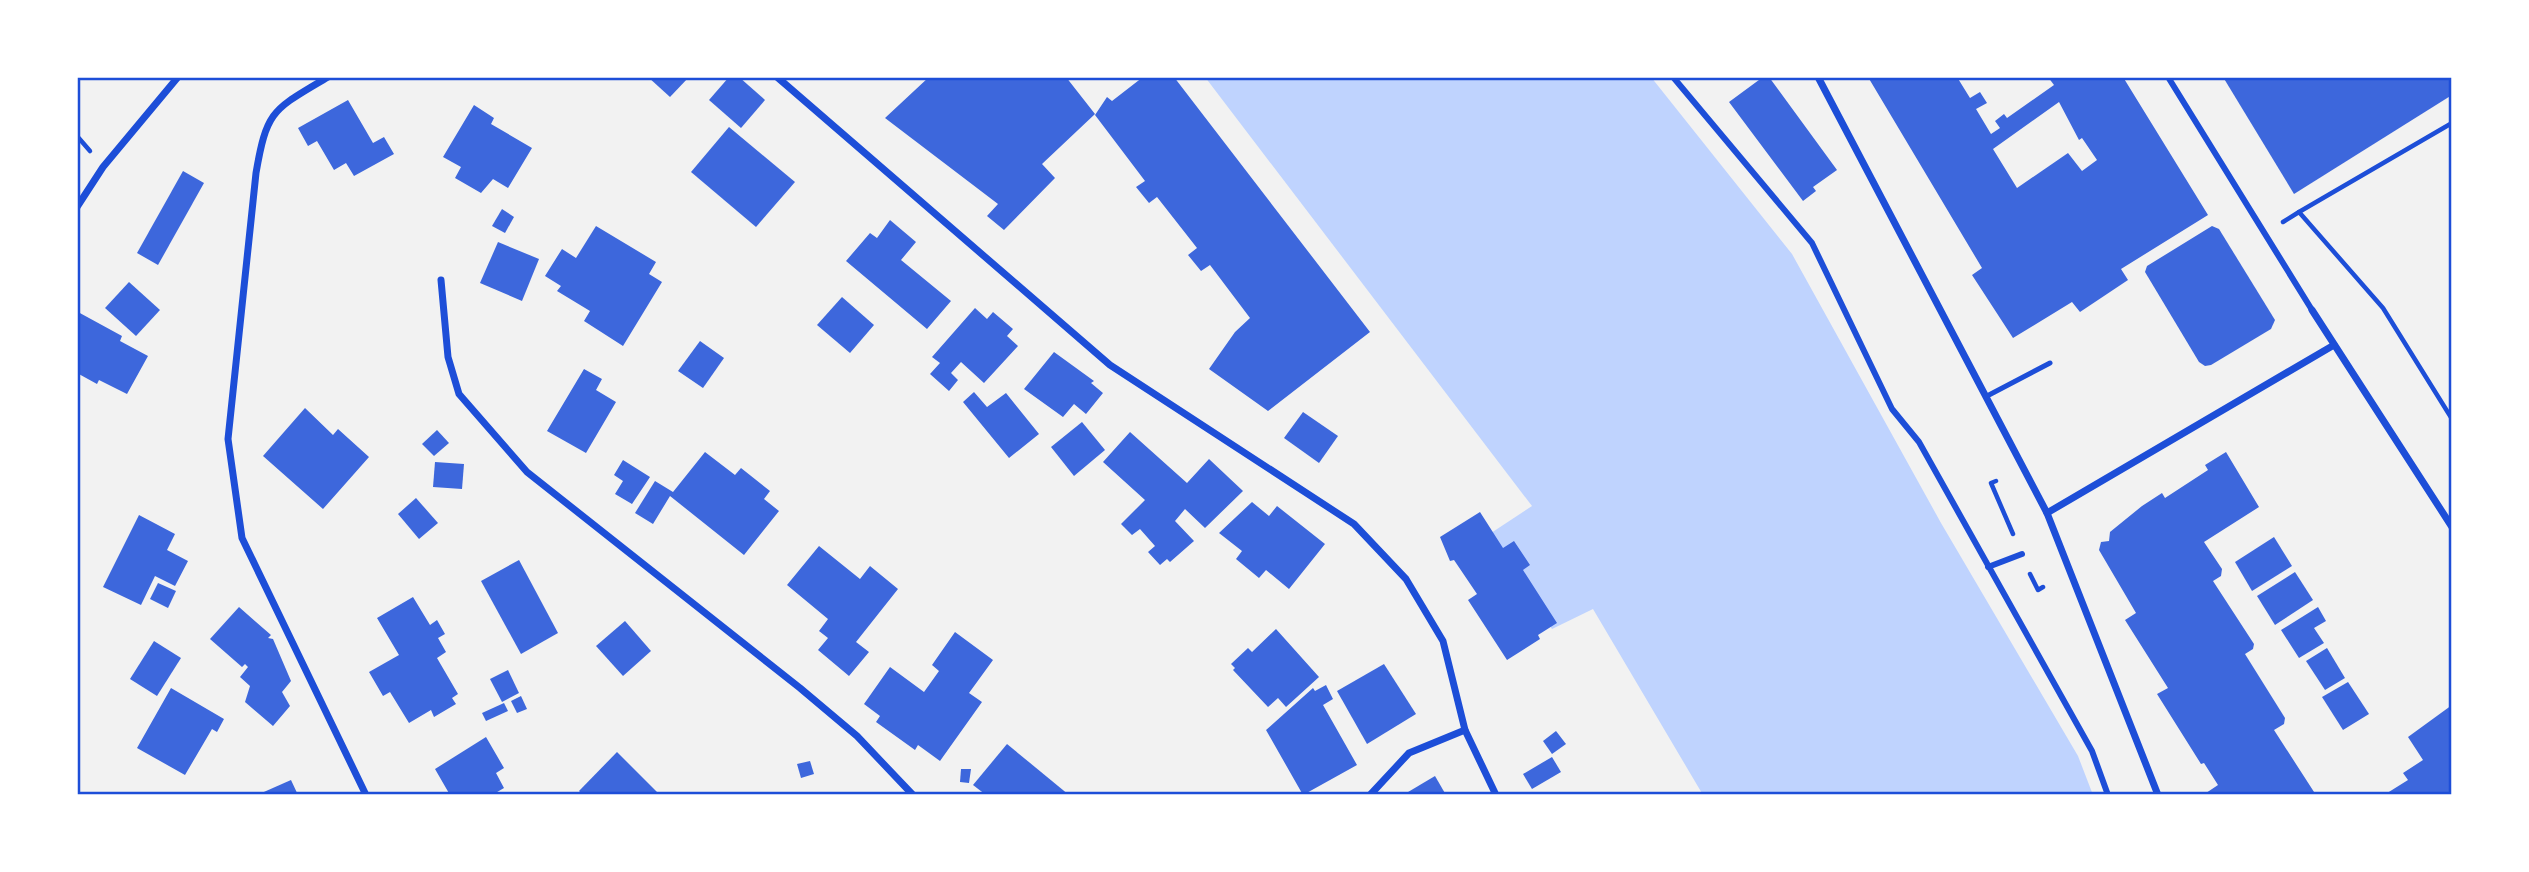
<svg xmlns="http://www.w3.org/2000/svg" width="2529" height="872" viewBox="0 0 2529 872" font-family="Poppins,sans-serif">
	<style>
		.water { fill: #bfd3fe }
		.building { fill: #3d67dc; fill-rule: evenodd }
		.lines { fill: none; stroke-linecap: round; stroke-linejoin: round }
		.path { stroke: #1d4ed8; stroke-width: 4.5 }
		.service { stroke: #1d4ed8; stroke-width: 5 }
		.pedestrian { stroke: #1d4ed8; stroke-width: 6 }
		.minor { stroke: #1d4ed8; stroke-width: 7 }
		.neatline { fill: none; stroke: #1d4ed8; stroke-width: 2.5 }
	</style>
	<rect width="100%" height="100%" fill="#f2f2f2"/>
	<path class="water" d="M1205 77H1651L1792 254 1941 523 2078 756 2093 795H1703L1593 609 1552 629 1488 535 1532 506Z"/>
	<g class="building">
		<path d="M648 77H689L670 97Z"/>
		<path d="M729 77H739L765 100 741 128 709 100Z"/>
		<path d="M929 77H1066L1095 114 1042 164 1055 178 1004 230 987 216 998 204 885 118Z"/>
		<path d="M1143 77H1174L1370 332 1268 411 1209 369 1235 332 1250 318 1210 265 1201 271 1188 255 1197 248 1157 197 1149 203 1136 187 1145 181 1095 115 1107 97 1112 101Z"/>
		<path d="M1763 77H1769L1837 170 1813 187 1816 191 1803 201 1729 102Z"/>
		<path d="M1868 77H1957L1970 98 1980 92 1987 103 1976 109 1991 134 2000 128 1995 121 2004 114 2007 118 2054 85 2048 77H2123L2208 215 2121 269 2128 280 2080 312 2072 302 2013 338 1972 275 1982 268ZM2059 102 2079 140 2082 138 2097 160 2082 171 2068 153 2017 188 1993 149Z"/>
		<path d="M2223 77H2452V95L2294 194Z"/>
		<path d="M348 100 373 143 384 137 394 154 354 176 346 163 334 170 317 141 308 146 298 128Z"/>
		<path d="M474 105 494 118 491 124 532 148 508 188 493 179 481 193 455 178 461 167 443 157Z"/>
		<path d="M729 127 795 182 756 227 691 172Z"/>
		<path d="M183 171 204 183 158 265 137 253Z"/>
		<path d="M502 209 514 217 505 233 492 226Z"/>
		<path d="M890 220 916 242 901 260 951 301 927 329 846 261 870 233 877 238Z"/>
		<path d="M596 226 656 262 649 274 662 282 623 346 584 321 590 311 557 291 561 286 545 276 562 249 576 258Z"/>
		<path d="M2212 226 2219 229 2275 320 2271 329 2211 365 2205 366 2199 362 2145 272 2147 266Z"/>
		<path d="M498 242 539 259 522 301 480 283Z"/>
		<path d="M129 282 160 310 136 336 105 308Z"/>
		<path d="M842 297 874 325 850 353 817 325Z"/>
		<path d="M975 308 987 319 993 312 1013 329 1007 336 1018 346 984 383 961 362 951 373 958 380 949 391 930 374 940 363 932 357Z"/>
		<path d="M78 312 122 336 120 341 148 356 127 394 99 380 97 384 77 373Z"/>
		<path d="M700 341 724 358 703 388 678 371Z"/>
		<path d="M1054 352 1094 381 1091 383 1103 393 1086 414 1074 404 1063 417 1024 389Z"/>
		<path d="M584 369 602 379 596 390 616 402 586 453 547 431Z"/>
		<path d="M974 392 987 407 1006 393 1039 434 1009 458 963 402Z"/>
		<path d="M305 408 333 435 338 429 369 457 323 509 263 456Z"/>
		<path d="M1303 412 1338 436 1319 463 1284 438Z"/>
		<path d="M1082 422 1105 450 1074 476 1051 447Z"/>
		<path d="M437 430 449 443 434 456 422 444Z"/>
		<path d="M1130 432 1187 483 1209 459 1243 491 1205 528 1185 509 1175 521 1194 541 1170 562 1167 559 1160 565 1148 552 1155 546 1140 529 1132 535 1121 524 1145 500 1103 462Z"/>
		<path d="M705 452 735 475 741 468 770 491 764 499 779 511 744 555 670 496 653 524 635 513 655 481 673 492Z"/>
		<path d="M2226 452 2259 507 2204 542 2222 569 2221 576 2213 581 2254 644 2253 649 2245 654 2285 718 2284 724 2274 730 2316 795H2203L2218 785 2204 763 2201 764 2157 694 2168 688 2125 620 2136 613 2099 550 2101 542 2109 541 2110 532 2142 506 2162 493 2165 498 2208 470 2205 465Z"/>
		<path d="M623 460 650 477 632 504 615 494 623 481 614 475Z"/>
		<path d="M435 462 464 464 462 489 433 487Z"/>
		<path d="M416 498 438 523 419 539 398 514Z"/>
		<path d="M1252 502 1269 516 1277 506 1325 544 1289 589 1266 570 1259 578 1236 559 1242 551 1219 533Z"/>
		<path d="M1480 512 1503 548 1514 541 1530 565 1523 570 1557 623 1538 635 1540 639 1507 660 1468 600 1477 594 1454 560 1450 561 1440 537Z"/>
		<path d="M139 515 175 534 167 550 188 561 175 586 155 576 141 605 103 587Z"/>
		<path d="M2274 537 2292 566 2252 591 2235 562Z"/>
		<path d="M819 546 860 579 870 566 898 589 856 642 869 652 849 676 818 650 828 638 819 631 828 619 787 585Z"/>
		<path d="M519 560 558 633 521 654 481 581Z"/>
		<path d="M2295 572 2313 600 2275 625 2257 596Z"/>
		<path d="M158 583 176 591 168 608 150 599Z"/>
		<path d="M413 597 430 625 437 620 445 634 438 638 446 652 437 658 458 694 452 698 456 704 434 717 431 710 409 723 390 692 383 696 369 672 399 655 377 618Z"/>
		<path d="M239 607 271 635 268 638 273 639 291 681 282 692 290 706 273 726 245 702 250 686 240 677 248 667 245 664 242 667 210 639Z"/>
		<path d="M2318 607 2326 621 2314 628 2324 643 2299 658 2281 630Z"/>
		<path d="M625 621 651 651 623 676 596 646Z"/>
		<path d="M1276 629 1319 677 1286 707 1278 698 1268 707 1233 670 1235 668 1231 664 1248 648 1252 652Z"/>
		<path d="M955 632 993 660 969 693 982 702 940 761 918 745 915 750 876 722 880 716 864 704 890 667 924 692 939 671 932 665Z"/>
		<path d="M154 641 181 658 157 696 130 679Z"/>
		<path d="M2327 648 2345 678 2325 690 2306 661Z"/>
		<path d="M1384 664 1416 714 1367 744 1337 691Z"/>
		<path d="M508 670 519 693 502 702 490 679Z"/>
		<path d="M2348 682 2369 714 2343 730 2322 697Z"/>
		<path d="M1326 685 1333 699 1323 705 1357 765 1303 795 1266 730 1313 688 1315 691Z"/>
		<path d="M171 688 224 719 217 732 212 729 185 775 137 748Z"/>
		<path d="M521 696 527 709 517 713 511 701Z"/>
		<path d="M504 703 508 711 486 721 482 713Z"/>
		<path d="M2452 705V795H2384L2408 780 2403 773 2423 760 2408 737Z"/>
		<path d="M1556 731 1566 744 1552 754 1543 741Z"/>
		<path d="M486 737 504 768 496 773 504 788 492 795H450L435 769Z"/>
		<path d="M1007 744 1069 795H986L973 785Z"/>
		<path d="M617 752 659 794 658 795H583L579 791Z"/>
		<path d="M1552 757 1561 772 1532 789 1523 774Z"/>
		<path d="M810 761 814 774 801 778 797 764Z"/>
		<path d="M961 769H971L969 783 960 782Z"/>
		<path d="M1435 776 1446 795H1403Z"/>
		<path d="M291 780 298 795H257Z"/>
	</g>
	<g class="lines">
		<g class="path">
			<path d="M77 136 90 151"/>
			<path d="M2299 212 2452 123"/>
			<path d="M2283 222 2299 212 2383 308 2452 419"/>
			<path d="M1996 481 1991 483 2013 534"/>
			<path d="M2030 574 2038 590 2043 587"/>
		</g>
		<path class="service" d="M1987 396 2050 363"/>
		<g class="pedestrian">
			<path d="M1673 77 1812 243 1892 409 1919 442 2092 751 2108 795"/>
			<path d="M2168 77 2312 310"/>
			<path d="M1988 567 2022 554"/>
		</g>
		<g class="minor">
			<path d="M328 77C273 110 267 109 256 173L228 439 242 538 366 795"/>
			<path d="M777 77 1110 365 1354 524 1406 579 1443 641 1465 730 1496 795"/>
			<path d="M1818 77 2047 513 2158 795"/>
			<path d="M77 207 103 167 178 77"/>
			<path d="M441 280 448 357 459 394 527 472 800 688 857 736 913 795"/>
			<path d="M2312 310 2452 527"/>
			<path d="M2047 513 2334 345"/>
			<path d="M1370 795 1409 753 1465 730"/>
		</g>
	</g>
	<rect width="2529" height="872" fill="none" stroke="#ffffff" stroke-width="158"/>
	<rect x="79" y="79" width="2371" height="714" class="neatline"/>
</svg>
